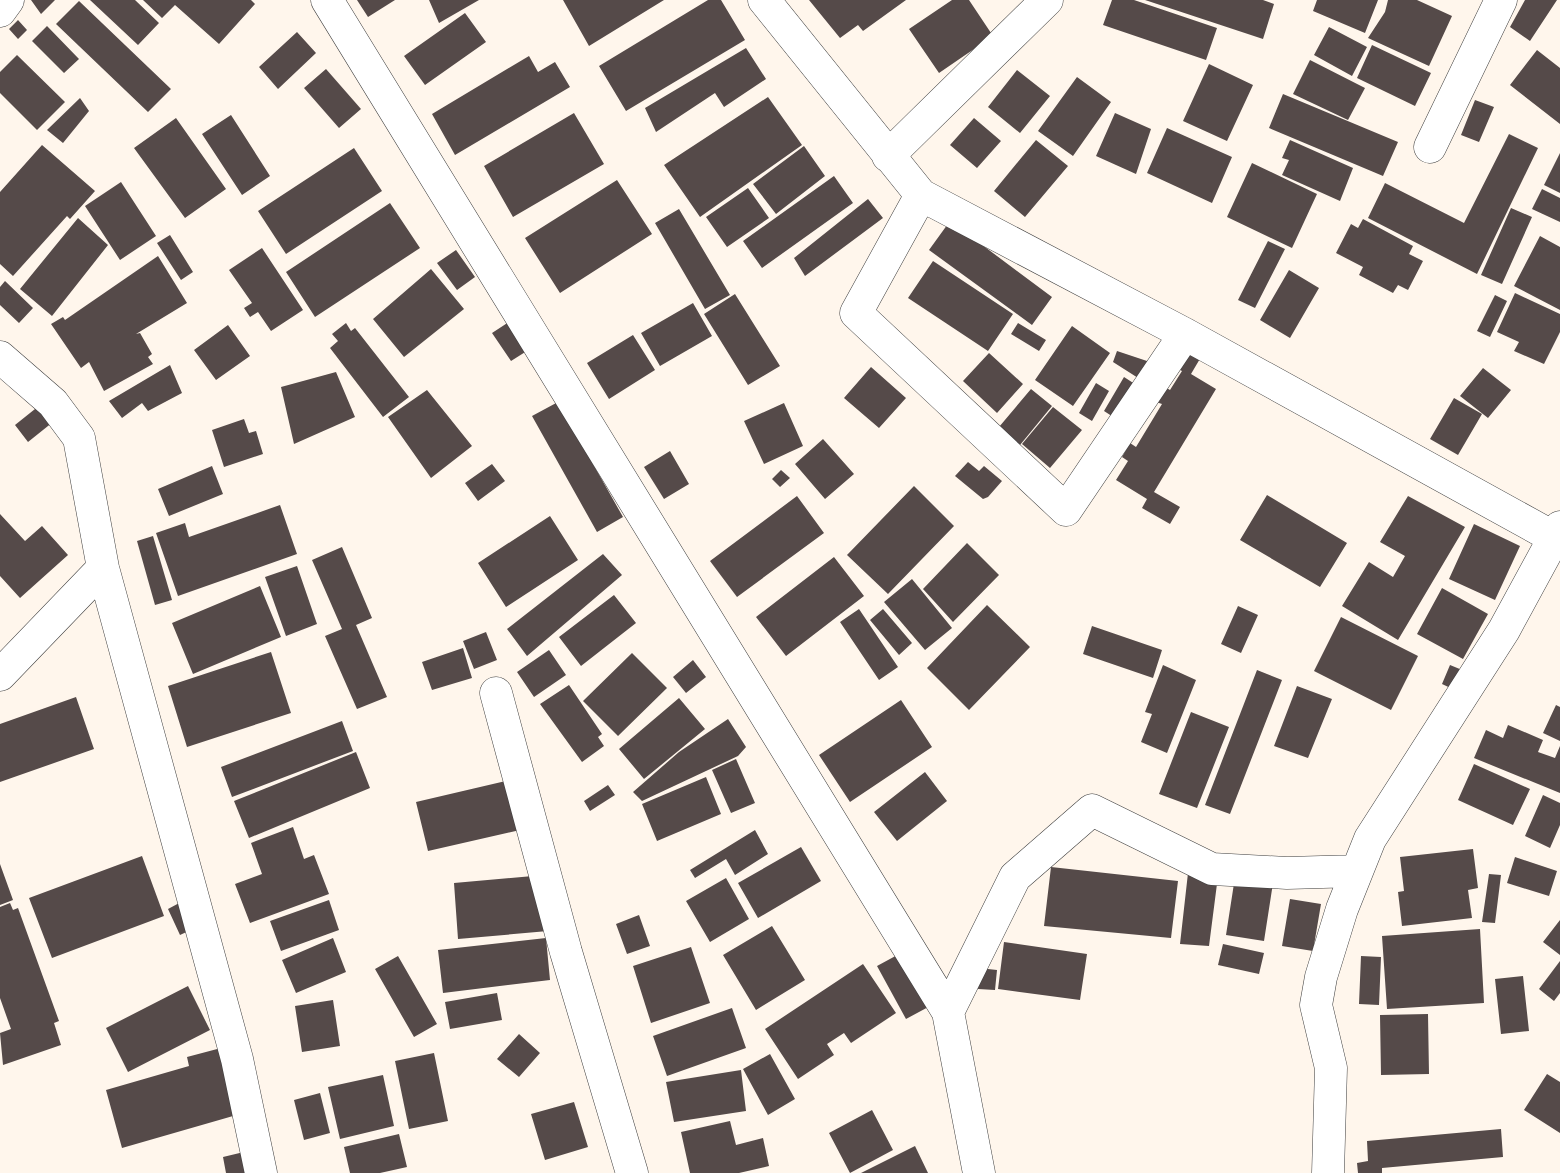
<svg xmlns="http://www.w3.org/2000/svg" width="1560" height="1173" viewBox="0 0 1560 1173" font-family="'Zilla Slab',serif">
	<rect width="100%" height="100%" fill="#fff6ec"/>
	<!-- building -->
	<path fill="#554a49" d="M31,0h24l-14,14z
		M90,0h45l24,23 -21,22z
		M143,0h108l4,4 -36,40 -44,-39 -13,13z
		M357,0h38l-27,17z
		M429,0h50l-40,23z
		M563,0h101l-75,46z
		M708,0h13l24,40 -119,71 -27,-45z
		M809,0h97l-43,31 -5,-6 -18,13z
		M952,0h17l24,36 -54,37 -30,-44z
		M1112,0h22l83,28 -11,32 -103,-35z
		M1145,0h118l11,4 -11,35z
		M1317,0h61l-13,33 -52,-22z
		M1388,0h29l35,16 -23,50 -61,-28 17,-26z
		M1525,0h32l-27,41 -20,-14z
		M79,1l92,88 -23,23 -92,-88z
		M465,13l21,29 -61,43 -21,-29z
		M18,20l9,10 -9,9 -9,-10z
		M47,26l32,33 -15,14 -32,-32z
		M1329,27l38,20 -15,29 -38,-21z
		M297,32l19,21 -38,36 -19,-22z
		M1372,45l59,28 -16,33 -58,-28z
		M746,48l20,31 -42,28 -9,-14 -59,39 -11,-24z
		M1537,50l23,18v56l-50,-39z
		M17,55l48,47 -28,28 -37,-37v-21z
		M529,56l9,16 17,-10 15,25 -115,68 -23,-41z
		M1310,60l55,28 -17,32 -55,-26z
		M1209,64l44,21 -26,56 -44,-20z
		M326,69l35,40 -22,19 -35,-40z
		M1017,70l33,26 -30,37 -32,-26z
		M1077,77l34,25 -38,54 -35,-25z
		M1283,94l115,48 -15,34 -114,-48z
		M768,97l34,48 -102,72 -36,-52z
		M80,98l9,13 -26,32 -16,-13z
		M1475,100l19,7 -15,35 -18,-7z
		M574,113l30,51 -91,53 -29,-51z
		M1115,113l36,16 -15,45 -40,-18z
		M231,115l39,61 -28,19 -40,-61z
		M176,118l50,71 -41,29 -51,-70z
		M974,118l27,23 -24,27 -27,-23z
		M1167,128l65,29 -20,46 -65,-30z
		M1509,134l29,14 -61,126 -109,-56 17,-35 79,40z
		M1036,140l32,26 -43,51 -31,-26z
		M1290,140l63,28 -13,33 -58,-26 7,-15 -7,-2z
		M42,145l53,46 -25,28 -3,-3 -54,60 -13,-12v-72z
		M804,146l21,30 -49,38 -23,-30z
		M354,148l28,43 -96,63 -28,-43z
		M1560,153v40l-16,-8z
		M1252,163l65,31 -25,54 -65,-31z
		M834,176l19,27 -91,65 -19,-27z
		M617,180l35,54 -92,59 -35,-55z
		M121,182l35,54 -36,24 -35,-54z
		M748,188l21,30 -42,29 -21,-30z
		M1542,189l18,9v24l-28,-13z
		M868,199l15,19 -78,58 -11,-18z
		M390,203l30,45 -105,69 -29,-45z
		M1511,208l21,9 -30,67 -21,-9z
		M679,209l51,86 -25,14 -50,-86z
		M78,218l30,27 -56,71 -32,-27z
		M1363,219l50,27 -4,8 14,7 -15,29 -10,-5 -5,8 -34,-18 4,-8 -27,-14 15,-29 7,4z
		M950,221l102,76 -20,28 -103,-75z
		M170,235l23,37 -12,8 -24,-37z
		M1540,236l20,11v63l-46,-24z
		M1268,241l17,8 -30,59 -17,-8z
		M262,248l41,62 -32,21 -13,-19 -8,5 -6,-9 8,-5 -23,-33z
		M456,250l19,27 -18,13 -20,-27z
		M158,256l29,47 -51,31 4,-1 12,21 -4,3 5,7 -49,27 -15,-29 -8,6 -30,-44 12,-7 2,3z
		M933,261l80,53 -25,37 -80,-53z
		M431,269l33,40 -60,48 -31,-38z
		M1289,270l30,18 -29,50 -30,-18z
		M5,281l28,27 -14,15 -19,-18v-18z
		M1515,293l45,21v18l-16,32 -30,-13 5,-9 -22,-10z
		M735,294l45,72 -32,19 -44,-71z
		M1495,295l12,6 -17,36 -13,-6z
		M693,303l19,33 -52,30 -19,-33z
		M512,320l18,29 -19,12 -19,-28z
		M346,323l5,8 4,-3 54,69 -26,20 -53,-69 8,-7 -6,-7z
		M1018,323l28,17 -7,11 -28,-17z
		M228,325l22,31 -34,24 -22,-30z
		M1072,326l38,27 -37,53 -38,-26z
		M633,335l22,35 -46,29 -22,-36z
		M1184,347l17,10 -10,17 25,15 -62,103 26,15 -10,17 -28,-16 5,-9 -31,-19 12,-19 -6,-4 8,-14 6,4 26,-43 -6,-2 9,-15 5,3 12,-19 -9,-5z
		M1117,351l39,13 -10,19 -33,-21z
		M989,353l34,31 -26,29 -34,-32z
		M170,365l12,28 -34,18 -6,-8 -20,15 -13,-17z
		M871,367l35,31 -27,30 -35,-30z
		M1483,368l28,22 -23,28 -28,-22z
		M336,372l19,45 -61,27 -13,-57z
		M1124,377l17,11 -20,34 -17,-11z
		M1096,383l13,8 -17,30 -13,-8z
		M1031,389l21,17 -32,39 -21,-18z
		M427,390l45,56 -41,32 -43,-61z
		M1454,398l28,16 -24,41 -28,-16z
		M558,402l65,115 -26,15 -65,-116z
		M784,403l19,43 -39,18 -20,-43z
		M40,405l13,17 -25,20 -13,-17z
		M1053,407l29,23 -32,38 -28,-24z
		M244,419l5,14 7,-2 7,23 -39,13 -12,-37z
		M823,439l31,35 -29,25 -30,-35z
		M670,451l19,33 -25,15 -20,-32z
		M968,462l11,9 5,-5 18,15 -14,16 -5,2 -28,-23z
		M492,464l13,17 -27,20 -13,-18z
		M212,466l11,28 -54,22 -11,-27z
		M781,470l9,8 -10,9 -8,-8z
		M914,486l40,40 -66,68 -41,-39z
		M1267,495l80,48 -27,44 -80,-47z
		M797,496l27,37 -87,64 -27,-36z
		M1408,496l57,31 -67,113 -56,-34 27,-44 24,15 12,-21 -25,-14z
		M280,505l17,49 -119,42 -22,-63 29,-10 4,14z
		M0,514l25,27 17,-15 26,29 -48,43 -20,-22z
		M550,516l28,44 -72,47 -28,-44z
		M1474,524l46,22 -25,54 -46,-21z
		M153,536l19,64 -17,5 -18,-64z
		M967,543l32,32 -46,47 -30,-33z
		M342,547l30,71 -16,7 31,72 -30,12 -32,-73 17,-7 -30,-69z
		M603,554l19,21 -95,81 -20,-27z
		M834,557l30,39 -78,60 -30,-39z
		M297,566l20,58 -31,12 -21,-59z
		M912,579l40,49 -27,22 -41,-48z
		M260,586l21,51 -88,37 -21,-51z
		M1442,588l46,26 -25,45 -46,-25z
		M614,595l22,28 -55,43 -22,-29z
		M987,605l43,42 -61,63 -42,-42z
		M1238,606l20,9 -17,38 -20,-9z
		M859,609l39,58 -19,13 -39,-58z
		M883,609l29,34 -13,12 -29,-35z
		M1341,617l77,39 -27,54 -77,-39z
		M1092,626l70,24 -9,28 -70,-24z
		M486,632l11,28 -23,9 -11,-28z
		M463,648l9,30 -40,12 -10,-28z
		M549,650l17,25 -32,22 -17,-25z
		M271,652l20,61 -104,34 -19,-61z
		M632,653l35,35 -49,48 -35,-35z
		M693,660l13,17 -20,16 -13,-16z
		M1163,665l33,15 -29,73 -26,-11 11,-28 -7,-2z
		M1450,665l17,7 -8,20 -17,-8z
		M1257,670l25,10 -52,134 -25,-9z
		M569,685l33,49 -4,3 6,9 -22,16 -42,-58z
		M1297,686l35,13 -24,59 -34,-12z
		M76,697l18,52 -94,33v-58z
		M679,698l26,31 -61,50 -25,-30z
		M901,700l31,47 -82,55 -31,-47z
		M1556,705l4,2v34l-17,-8z
		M1191,712l38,15 -32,81 -38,-14z
		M728,719l18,28 -8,9 -96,45 -9,-9 46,-40z
		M342,721l11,30 -121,46 -11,-30z
		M1508,725l35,15 -5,12 17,6 5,-12v47l-86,-35 12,-28 17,8z
		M356,752l14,36 -121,50 -15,-37z
		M736,759l19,44 -24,10 -19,-43z
		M1474,764l56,25 -17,36 -55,-25z
		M925,772l22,29 -50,40 -23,-29z
		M706,777l15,37 -64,27 -15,-37z
		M518,778l11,50 -101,23 -12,-49z
		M608,785l7,10 -25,16 -6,-10z
		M1543,795l17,8v22l-10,23 -25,-12z
		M293,827l11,32 10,-4 15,39 -79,29 -15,-39 27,-10 -11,-31z
		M755,830l13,24 -33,21 -9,-16 -31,19 -5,-8z
		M801,847l20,34 -63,37 -20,-35z
		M1473,849l5,39 -10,2 4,28 -70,8 -4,-34 6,-1 -4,-34z
		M142,856l22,60 -112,42 -23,-60z
		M1515,857l42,14 -8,25 -42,-13z
		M0,864l13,36 -13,5z
		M1051,867l127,14 -7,57 -127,-12z
		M1188,873l30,3 -9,70 -29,-2z
		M1489,874l12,1 -6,48 -13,-1z
		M544,875l4,56 -90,8 -4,-56z
		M1235,877l38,6 -9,58 -38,-6z
		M726,878l23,41 -39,23 -24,-41z
		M1290,899l31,5 -8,47 -31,-5z
		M329,900l10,30 -58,21 -11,-30z
		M183,901l12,27 -15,7 -12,-26z
		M10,903l3,7 5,-2 41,113 -5,2 7,22 -58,20 -3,-32 11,-4 -11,-31v-91z
		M639,915l11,31 -23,8 -11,-30z
		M1560,920v35l-17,-13z
		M772,926l33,54 -49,30 -33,-55z
		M1480,929l4,74 -97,6 -5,-73z
		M333,938l13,34 -50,21 -14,-33z
		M546,938l4,42 -107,13 -5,-43z
		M1004,942l83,12 -7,46 -82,-11z
		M1223,944l41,9 -5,21 -41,-9z
		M691,947l19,56 -59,20 -18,-57z
		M901,953l31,52 -26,14 -29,-53z
		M398,956l39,68 -23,13 -39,-68z
		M1361,956l20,1 -2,48 -20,-1z
		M1560,961v32l-6,8 -15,-12z
		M863,964l33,49 -45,30 -7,-10 -17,11 7,11 -36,24 -33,-50z
		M979,968l18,2 -2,20 -17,-1z
		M1523,976l6,55 -28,3 -6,-55z
		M188,986l22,44 -82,42 -22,-44z
		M497,993l5,27 -52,9 -5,-27z
		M333,1000l7,46 -38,6 -7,-46z
		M732,1008l14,40 -79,28 -14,-40z
		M1428,1014l1,60 -48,1 -1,-60z
		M519,1034l21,19 -21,24 -22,-18z
		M221,1048l19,66 -118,34 -16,-58 83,-24 -2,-9z
		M434,1053l14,68 -39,8 -14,-68z
		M770,1054l25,45 -27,16 -25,-46z
		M741,1070l5,41 -72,11 -8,-40z
		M1547,1074l13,8v51l-36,-23z
		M383,1075l11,51 -54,13 -12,-52z
		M320,1093l10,40 -26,7 -10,-40z
		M574,1102l14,45 -43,13 -14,-46z
		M872,1110l21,40 -43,23 -21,-40z
		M730,1121l6,24 27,-7 6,28 -30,7h-49l-9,-41z
		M1501,1129l2,28 -121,11v5h-24l-1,-10 11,-2 -1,-20z
		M399,1134l8,33 -27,6h-30l-6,-26z
		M915,1146l13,27h-67z
		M248,1151l6,22h-28l-3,-16z"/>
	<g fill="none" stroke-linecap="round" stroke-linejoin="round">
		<!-- minor casing -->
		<g stroke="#3f3f3f" stroke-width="33">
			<path id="minor" d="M327,0l621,1012 31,161
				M764,0l157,195 264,139 370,204
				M0,11l8,-11
				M1430,147l71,-147
				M888,156l159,-156
				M921,195l-65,118 210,197 119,-176
				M0,357l53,46 26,35 24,130 134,491 24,114
				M0,675l103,-107
				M496,693l70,259 66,221
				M948,1012l67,-135 77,-67 120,59 75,4 70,-2
				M1328,1173l3,-105 -15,-63 5,-28 21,-68 28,-70 134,-209 56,-103"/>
		</g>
		<!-- minor -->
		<use href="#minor" stroke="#fff" stroke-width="32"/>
	</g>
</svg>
